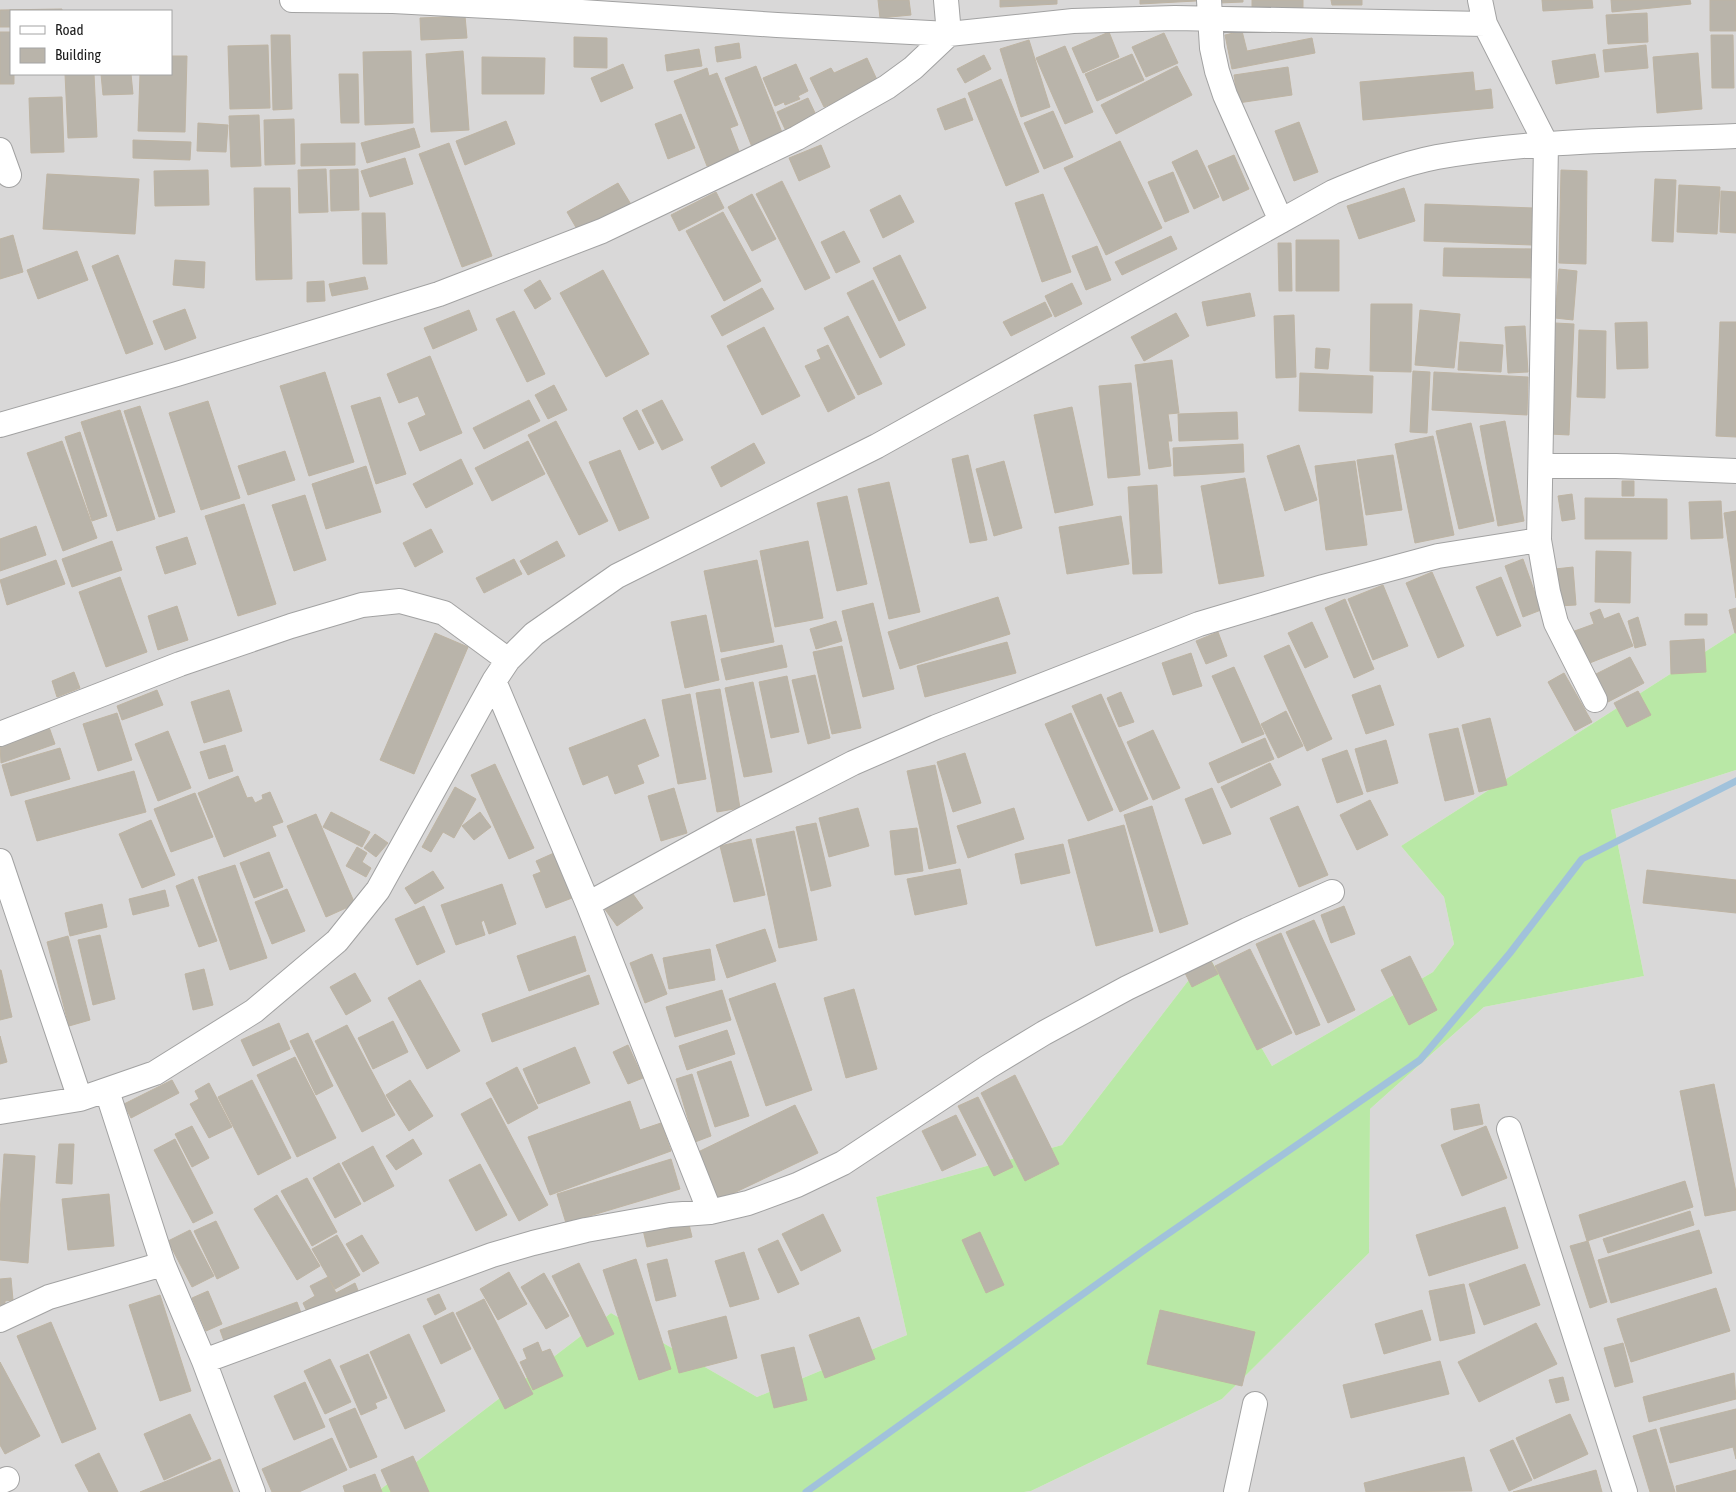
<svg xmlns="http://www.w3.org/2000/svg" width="1736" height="1492" viewBox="0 0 1736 1492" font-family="'Asap Condensed',sans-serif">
	<rect width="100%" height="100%" fill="#edebe1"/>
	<!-- residential -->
	<path fill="#d9d8d8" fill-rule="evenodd" d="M0,0h1736v632l-335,214 43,51 10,47 -21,28 -161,94 -64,-111 -146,190 -186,52 31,138 -150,62 -146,-84 -234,179h-377zM11,11h160v63h-160z
		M1736,770v722h-712l7,-1 191,-92 147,-146 1,-144 114,-102 160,-31 -33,-166z"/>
	<!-- grass -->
	<path fill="#b9e8a6" d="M1736,632v138l-125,40 33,166 -160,31 -114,102 -1,144 -147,146 -191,92 -7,1h-647l234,-179 146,84 150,-62 -31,-138 186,-52 146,-190 64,111 161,-94 21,-28 -10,-47 -43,-51z"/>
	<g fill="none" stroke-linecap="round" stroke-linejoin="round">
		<!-- stream -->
		<path stroke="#a1c2db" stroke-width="7" d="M806,1492l340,-243 274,-189 90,-107 72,-94 154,-78"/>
	</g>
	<!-- building -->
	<path fill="#b9b4aa" stroke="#beb4a3" d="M878,0h31l2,15 -31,3z
		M1000,0h57v4l-57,3z
		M1140,0h56v1l-56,3z
		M1219,0h24v2l-24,1z
		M1252,0h51v11l-51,2z
		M1331,0h31v5h-30z
		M1542,0h50l1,8 -50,3z
		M1611,0h79l1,4 -79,8z
		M1710,0h26v31h-26z
		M62,9v2h-51v16h-11v-17z
		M1647,13l1,29 -40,2 -2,-29z
		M465,16l2,22 -46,2 -1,-22z
		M1242,31l5,20 65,-13 3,15 -83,16 -7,-34z
		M0,32h11v42h3v10h-14z
		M1109,32l10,25 -36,16 -11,-25z
		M1164,33l14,30 -32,14 -14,-30z
		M271,35h19l2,74 -19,1z
		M1711,35h22l1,53h-22z
		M574,37l33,1v30l-33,-1z
		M1029,40l21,67 -29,10 -21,-68z
		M739,43l2,15 -24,4 -2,-15z
		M268,45l2,63 -40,1 -2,-63z
		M1646,45l2,23 -43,4 -2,-22z
		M1065,46l28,66 -28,12 -29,-66z
		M699,49l3,17 -35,5 -2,-16z
		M411,51l2,72 -48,2 -2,-73z
		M463,51l6,79 -38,2 -5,-78z
		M1698,53l4,56 -45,4 -4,-56z
		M1132,54l12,26 -47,21 -12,-27z
		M1595,54l4,23 -43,7 -4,-23z
		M984,55l7,14 -26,14 -8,-14z
		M171,56h16l-2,76 -47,-1 2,-57h31z
		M482,57l63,1 -1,36h-62z
		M867,58l11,24 -54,25 -14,-29 21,-10 3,5z
		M623,64l10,24 -32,14 -10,-24z
		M796,64l12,27 -10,5 2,3 -15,6 -1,-3 -9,4 -12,-28z
		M756,66l27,69 -31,12 -27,-69z
		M1177,66l15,29 -76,39 -15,-29z
		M1288,67l4,28 -54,8 -4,-28z
		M707,68l2,8 8,-3 21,52 -8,3 10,26 -33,12 -33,-85z
		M1473,72l2,19 16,-2 2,19 -130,12 -3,-38z
		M65,74h29l3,63 -29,1z
		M101,74h30l2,20 -30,1z
		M339,74h19l1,49h-18z
		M1001,79l38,93 -33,14 -38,-93z
		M62,97l2,55 -33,1 -2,-55z
		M808,98l8,17 -31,14 -8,-17z
		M965,98l8,22 -28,10 -8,-21z
		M1053,111l20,46 -29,12 -20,-46z
		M681,114l14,34 -27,11 -13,-35z
		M259,115l2,51 -30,1 -2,-51z
		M294,119l1,45 -30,1 -1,-45z
		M506,121l9,23 -50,21 -9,-24z
		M1299,122l19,50 -24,9 -19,-50z
		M198,123l30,2 -2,27 -29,-1z
		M414,128l6,19 -53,16 -6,-20z
		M133,140l58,2 -1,18 -57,-2z
		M1120,141l42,87 -56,27 -42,-87z
		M355,143v22l-54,1v-22z
		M449,143l43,113 -30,11 -43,-113z
		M821,145l9,22 -31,14 -10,-23z
		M1197,150l22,47 -25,12 -22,-47z
		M1234,155l15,34 -26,12 -15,-35z
		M405,158l8,26 -43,13 -9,-26z
		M326,169l2,43 -29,1 -1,-43z
		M358,169l1,41 -28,1 -1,-41z
		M208,170l1,35 -54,1 -1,-35z
		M1561,170l26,1 -1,93 -27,-1z
		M1173,172l16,40 -24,10 -17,-40z
		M47,174l92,5 -4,55 -92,-5z
		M1655,179l21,1 -3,62 -21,-1z
		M782,181l48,97 -25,12 -49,-96z
		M618,183l14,23 -51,30 -14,-24z
		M1679,185l41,2 -3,47 -40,-2z
		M254,188h36l2,91 -36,1z
		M1404,188l11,33 -56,18 -12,-33z
		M1721,191l15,1v41l-16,-1z
		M716,192l8,16 -45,23 -8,-16z
		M752,194l24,45 -24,12 -24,-44z
		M1043,194l28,78 -29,10 -27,-79z
		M900,195l14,27 -31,16 -13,-28z
		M1425,204l109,4 -2,37 -108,-4z
		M723,212l38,69 -37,20 -38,-70z
		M362,213h23l2,51h-24z
		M844,231l16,31 -24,11 -15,-31z
		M13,235l10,37 -23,7v-40z
		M1171,236l6,13 -55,26 -7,-13z
		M1296,240h43v51h-43z
		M1278,243h13l1,48h-13z
		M1097,246l14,34 -25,10 -14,-34z
		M1444,248l92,1v29l-93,-2z
		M77,251l11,29 -50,19 -11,-29z
		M118,255l35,89 -27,10 -34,-88z
		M900,255l26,53 -27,13 -26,-53z
		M175,260l30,2 -1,26 -31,-3z
		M1559,269l18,2 -4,49 -18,-2z
		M603,270l46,84 -43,23 -46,-84z
		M365,277l3,12 -36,7 -3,-12z
		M540,280l11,19 -16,10 -11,-19z
		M873,280l32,65 -25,13 -33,-65z
		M324,281l1,20 -18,1v-20z
		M1072,283l10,21 -27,13 -10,-21z
		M762,288l12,21 -52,27 -11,-20z
		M1250,293l5,23 -48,10 -5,-24z
		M1045,302l7,14 -41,20 -8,-14z
		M1371,304h41l-1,68 -41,-1z
		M185,309l11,29 -31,12 -12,-29z
		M469,310l8,20 -44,19 -9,-21z
		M1420,310l40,4 -6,54 -39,-3z
		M514,311l31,63 -18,8 -31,-63z
		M1176,313l13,23 -45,25 -13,-24z
		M1294,315l2,62 -20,1 -2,-62z
		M848,316l34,68 -24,11 -34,-67z
		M1647,322l1,46 -31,1 -2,-46z
		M1720,322h16v115l-20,-1z
		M1555,323l19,1 -5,111 -19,-1z
		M1525,326l3,46 -20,1 -3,-46z
		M764,327l36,69 -38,19 -35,-69z
		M1579,330l27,1 -1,67 -28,-1z
		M1460,342l43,3 -2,27 -43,-2z
		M828,345l27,53 -27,14 -23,-46 16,-7 -4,-9z
		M1316,348l14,1 -2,20 -13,-1z
		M430,356l32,77 -42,18 -12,-28 18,-8 -8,-19 -19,7 -12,-29z
		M1172,360l7,53 -11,1 4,27h-4l3,25 -22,3 -14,-104z
		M1413,371l17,1 -3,61 -17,-1z
		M325,372l29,90 -45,14 -29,-90z
		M1434,372l94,5 -1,38 -95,-5z
		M1300,373l73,3 -1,37 -73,-2z
		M1131,383l9,92 -32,3 -9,-92z
		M554,385l13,25 -19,9 -13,-24z
		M380,397l26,77 -30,10 -25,-78z
		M529,400l11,21 -56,28 -11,-21z
		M662,400l21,40 -21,10 -20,-40z
		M208,401l32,97 -39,12 -32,-97z
		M140,406l35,106 -16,5 -35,-106z
		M1072,407l21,98 -38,8 -21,-98z
		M120,410l35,109 -38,12 -36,-109z
		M637,410l17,33 -15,7 -16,-32z
		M1237,412l1,27 -59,2 -1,-27z
		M556,421l52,100 -29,14 -51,-100z
		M1505,421l19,100 -26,5 -18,-100z
		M1471,423l23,98 -35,8 -23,-98z
		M80,432l27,84 -15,5 -27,-84z
		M1433,436l21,99 -39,8 -20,-99z
		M62,441l35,97 -34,13 -36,-98z
		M528,441l17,33 -53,27 -17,-33z
		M754,443l11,20 -44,24 -10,-20z
		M1243,444l1,28 -70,4 -1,-28z
		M1299,445l18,55 -32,11 -18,-55z
		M620,450l29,68 -30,13 -30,-69z
		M285,451l10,29 -47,15 -10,-29z
		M968,455l19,85 -17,3 -18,-84z
		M1393,455l9,55 -36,5 -9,-55z
		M461,459l12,25 -47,24 -13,-24z
		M1004,461l18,67 -28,8 -18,-67z
		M1355,461l12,84 -41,5 -11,-84z
		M366,466l15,46 -55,17 -14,-45z
		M1245,478l19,98 -45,8 -18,-98z
		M1622,481h12v15h-12z
		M889,482l31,130 -31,7 -31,-130z
		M1157,485l5,88 -29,1 -5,-87z
		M1572,494l3,25 -13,2 -4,-25z
		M305,495l21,65 -32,11 -22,-66z
		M847,496l20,88 -30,7 -20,-88z
		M1585,498l82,1v40h-82z
		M1721,501l2,37 -32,1 -2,-37z
		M244,504l32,100 -38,12 -33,-100z
		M1736,511v87l-12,-85z
		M1121,516l8,48 -62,10 -8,-47z
		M36,526l10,29 -46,16v-32z
		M431,529l12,23 -28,15 -12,-24z
		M187,537l9,27 -31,10 -9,-27z
		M112,541l10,29 -50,17 -10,-28z
		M557,541l8,15 -37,19 -8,-14z
		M808,541l15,77 -48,9 -15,-76z
		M1596,551l35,1 -1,51 -35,-1z
		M514,559l8,15 -38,19 -8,-15z
		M1523,559l18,51 -18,7 -18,-51z
		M56,560l9,24 -58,21 -7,-25z
		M757,560l17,82 -53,10 -17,-81z
		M1573,567l3,38 -18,1 -3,-37z
		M1432,572l32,74 -26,12 -32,-75z
		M120,577l27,75 -41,15 -27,-75z
		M1501,577l20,49 -24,10 -21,-49z
		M1383,585l25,61 -35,14 -25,-61z
		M998,597l12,37 -110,35 -12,-37z
		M1345,599l29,70 -20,9 -29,-70z
		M873,603l21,86 -31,8 -21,-86z
		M177,606l11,34 -30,10 -10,-34z
		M1736,608v25h-1l-6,-23z
		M1600,609l4,10 15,-6 14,33 -51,20 -13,-33 25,-9 -4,-11z
		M1685,614h22v11h-22z
		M706,615l13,65 -34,8 -14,-66z
		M1638,617l8,28 -11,3 -7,-27z
		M836,621l6,20 -26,8 -6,-20z
		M1312,622l16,35 -23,11 -17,-35z
		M1218,632l9,24 -21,8 -10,-23z
		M435,633l33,14 -54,127 -34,-14z
		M1704,639l2,33 -35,2 -1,-33z
		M1007,642l9,31 -91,24 -8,-31z
		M782,645l5,22 -61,13 -5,-21z
		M1289,645l43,94 -25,12 -43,-95z
		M842,646l19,82 -29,6 -19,-82z
		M1191,653l11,33 -29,9 -11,-32z
		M1630,657l14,26 -36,19 -14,-27z
		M1234,667l30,67 -22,9 -30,-67z
		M74,672l6,16 -23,9 -5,-16z
		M1564,673l28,49 -17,9 -27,-49z
		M815,675l15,63 -22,6 -16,-64z
		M787,676l12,56 -28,6 -12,-56z
		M753,682l19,90 -28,5 -19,-89z
		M1380,685l14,40 -28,9 -14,-39z
		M720,689l20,119 -23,4 -21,-119z
		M157,690l6,15 -41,15 -5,-14z
		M229,690l13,41 -38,12 -13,-41z
		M1638,691l13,24 -24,12 -13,-24z
		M1121,692l13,30 -15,5 -12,-29z
		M690,694l16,85 -28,5 -16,-84z
		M1101,694l47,105 -28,13 -48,-106z
		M1286,711l17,35 -25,12 -17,-34z
		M117,713l15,47 -34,11 -15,-47z
		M1071,713l42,97 -25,11 -43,-97z
		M1490,718l17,67 -28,7 -17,-67z
		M645,719l14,37 -22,9 7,18 -29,11 -7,-19 -25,10 -14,-37z
		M49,727l6,17 -54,19 -1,-18z
		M1458,728l16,66 -29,7 -16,-67z
		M1153,730l27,58 -27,12 -26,-58z
		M168,731l23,57 -33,13 -23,-57z
		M1265,738l9,21 -56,24 -9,-20z
		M1386,740l12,43 -31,9 -12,-43z
		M225,745l8,26 -24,8 -9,-27z
		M60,748l10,31 -59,17 -9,-31z
		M1347,750l16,44 -26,9 -15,-44z
		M965,753l16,50 -28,9 -16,-50z
		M1270,763l11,22 -50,23 -10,-21z
		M495,764l39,84 -25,11 -38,-84z
		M935,765l21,98 -27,6 -22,-98z
		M134,771l12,41 -109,29 -12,-40z
		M238,776l9,22 5,-1 3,6 8,-4 -1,-4 8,-3 13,30 -11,4 4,10 -52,21 -26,-64z
		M455,787l21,12 -22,39 -11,-6 -12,20 -9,-5z
		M674,788l13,45 -26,8 -13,-45z
		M1212,788l19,46 -28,10 -18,-45z
		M195,793l18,44 -42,15 -17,-43z
		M1370,800l18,35 -31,15 -17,-35z
		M1152,806l36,118 -28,9 -36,-118z
		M1298,806l30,69 -29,12 -29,-69z
		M858,808l11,38 -40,11 -10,-39z
		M1014,808l10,31 -56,19 -11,-32z
		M331,812l39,20 -8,15 -39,-20z
		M480,812l11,15 -17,13 -12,-14z
		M316,814l39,90 -29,13 -39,-91z
		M151,820l24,55 -33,13 -23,-54z
		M816,823l15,63 -20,5 -15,-64z
		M1124,825l29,106 -57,15 -28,-106z
		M917,828l6,43 -28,4 -5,-44z
		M794,831l23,109 -38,8 -23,-109z
		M375,834l13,9 -12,14 -12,-9z
		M751,839l14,56 -31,7 -14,-56z
		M1063,844l7,29 -49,11 -6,-30z
		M357,847l10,6 -5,9 9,6 -5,9 -20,-11z
		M269,852l14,35 -29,11 -14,-35z
		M554,853l18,45 -26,10 -13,-33 8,-3 -5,-11z
		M235,865l32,93 -37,12 -32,-93z
		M960,869l7,35 -52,11 -8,-36z
		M1647,870l89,10v33l-93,-10z
		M433,871l11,17 -29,16 -10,-16z
		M193,879l24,62 -18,6 -23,-61z
		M502,884l14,40 -27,10 -5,-14 -3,2 4,13 -29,10 -15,-40z
		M287,889l18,42 -33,13 -17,-42z
		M165,890l4,16 -36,9 -4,-16z
		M630,890l13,18 -26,18 -13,-18z
		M102,904l5,23 -37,9 -5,-23z
		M424,906l21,46 -28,13 -22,-46z
		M1344,906l11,28 -24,9 -10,-28z
		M1314,920l41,90 -27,13 -42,-91z
		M765,929l11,32 -49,17 -11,-33z
		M1281,933l39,92 -24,10 -40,-91z
		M100,935l15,64 -22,6 -15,-65z
		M68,936l22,84 -21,6 -22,-84z
		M575,936l11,35 -57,20 -12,-35z
		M710,949l5,31 -46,9 -6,-31z
		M1250,949l42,84 -35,17 -42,-84z
		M652,954l15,40 -22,9 -15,-40z
		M1410,956l27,54 -28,15 -28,-55z
		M1211,961l7,13 -26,13 -7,-14z
		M204,969l9,36 -20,5 -8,-36z
		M0,970h1l11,47 -12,3z
		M355,973l16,28 -25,14 -16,-28z
		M589,975l10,29 -107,38 -10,-28z
		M420,980l40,71 -33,18 -39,-71z
		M775,983l37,107 -46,16 -37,-107z
		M854,989l23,80 -31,9 -22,-80z
		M722,990l9,30 -56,17 -9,-30z
		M393,1021l15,31 -35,17 -15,-31z
		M279,1023l11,26 -37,17 -12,-26z
		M347,1025l48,90 -33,17 -47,-91z
		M727,1030l8,24 -48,16 -8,-24z
		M308,1033l25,53 -17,9 -26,-54z
		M0,1036l7,26 -7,2z
		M628,1045l15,33 -15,6 -15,-32z
		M575,1047l15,36 -52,21 -15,-35z
		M295,1057l41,81 -39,19 -40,-82z
		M731,1061l18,55 -34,11 -18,-55z
		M517,1067l21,41 -30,16 -22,-41z
		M692,1074l19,62 -16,6 -19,-63z
		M1015,1075l44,89 -34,17 -44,-88z
		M172,1080l7,13 -48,25 -7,-14z
		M252,1080l39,78 -33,17 -40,-78z
		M410,1080l23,36 -24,15 -23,-36z
		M209,1083l23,44 -23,11 -19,-34 9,-5 -4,-8z
		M1714,1084l22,108v18l-31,6 -25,-125z
		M978,1097l35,70 -19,9 -36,-70z
		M491,1098l57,107 -29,16 -58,-107z
		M630,1101l10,29 21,-7 10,28 -121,44 -22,-58z
		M1479,1104l4,20 -29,6 -3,-21z
		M795,1105l23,48 -99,47 -23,-47z
		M956,1115l20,40 -34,16 -20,-40z
		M192,1126l17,32 -17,9 -17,-33z
		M1486,1126l21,52 -45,18 -21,-51z
		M175,1139l38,74 -20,10 -39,-73z
		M413,1139l9,15 -26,16 -10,-14z
		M59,1144h15l-2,40 -16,-1z
		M373,1146l21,40 -30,16 -22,-39z
		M4,1154l31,2 -7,107 -28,-3v-48z
		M671,1159l9,30 -114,34 -9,-29z
		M339,1163l22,41 -26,14 -22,-40z
		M480,1164l27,51 -31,16 -27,-51z
		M307,1178l30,54 -25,14 -31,-55z
		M1685,1181l8,26 -106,34 -8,-26z
		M109,1194l5,52 -46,4 -6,-51z
		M277,1195l43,71 -23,14 -43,-71z
		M1505,1207l13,41 -89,28 -13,-41z
		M1690,1211l4,14 -86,28 -5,-14z
		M823,1214l18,37 -40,20 -19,-37z
		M688,1220l4,17 -45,10 -4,-17z
		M216,1221l23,47 -22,11 -23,-48z
		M190,1230l24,46 -22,11 -24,-46z
		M1699,1230l13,43 -101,30 -13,-43z
		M980,1232l24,53 -18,8 -24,-53z
		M337,1235l23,40 -25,14 -23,-40z
		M362,1235l17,28 -16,9 -17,-28z
		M778,1240l21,44 -21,9 -20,-44z
		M1588,1241l19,61 -17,6 -20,-62z
		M744,1252l15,47 -29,8 -15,-46z
		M636,1259l35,110 -32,11 -36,-110z
		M667,1259l9,37 -20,5 -9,-37z
		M579,1263l35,71 -27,13 -35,-71z
		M1525,1264l15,41 -56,20 -15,-41z
		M509,1272l18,32 -29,16 -18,-31z
		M544,1273l25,43 -23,13 -25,-42z
		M328,1277l8,16 19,-10 4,10 -49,25 -7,-15 12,-7 -5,-10z
		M11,1278l2,22 -8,1v6h-5v-28z
		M1464,1284l11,49 -35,8 -11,-50z
		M1716,1288l14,43 -99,31 -14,-43z
		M208,1291l14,33 -16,7 -14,-33z
		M439,1294l7,15 -11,6 -8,-16z
		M160,1295l31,96 -31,10 -31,-96z
		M484,1299l49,95 -28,15 -49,-96z
		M297,1302l7,19 -77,28 -7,-19z
		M1160,1310l95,22 -13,54 -95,-22z
		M1422,1310l9,30 -47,14 -9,-30z
		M453,1312l18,37 -30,15 -18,-38z
		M726,1316l11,42 -58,15 -11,-42z
		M859,1317l16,42 -50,19 -16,-43z
		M51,1322l45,107 -34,14 -45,-107z
		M1536,1323l21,41 -78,38 -21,-40z
		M409,1334l36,77 -40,18 -35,-77z
		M538,1342l4,10 8,-3 13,27 -30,14 -13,-28 7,-3 -4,-10z
		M1623,1343l10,39 -18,5 -11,-39z
		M794,1347l13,53 -33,8 -13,-53z
		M368,1354l19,44 -12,5 2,5 -16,7 -21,-49z
		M330,1359l21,43 -26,12 -21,-43z
		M1440,1361l9,33 -98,24 -8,-33z
		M0,1362l40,74 -35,18 -5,-9z
		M1734,1373l2,26 -87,23 -6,-25z
		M1563,1377l6,23 -13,3 -7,-23z
		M305,1382l20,45 -31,13 -20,-44z
		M355,1408l22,49 -27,11 -21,-49z
		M1736,1409v50l-3,-12 -63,16 -10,-35z
		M190,1414l21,45 -47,21 -20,-46z
		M1570,1414l18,40 -54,25 -18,-41z
		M1656,1429l19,63h-25l-17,-56z
		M332,1438l15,32 -48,22h-27l-10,-23z
		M1513,1440l19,40 -23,11 -19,-41z
		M99,1453l19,39h-29l-14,-27z
		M413,1456l16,36h-38l-10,-22z
		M1464,1457l8,34 -106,1 -2,-9z
		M220,1459l13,33h-93z
		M1596,1470l6,22h-89z
		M1736,1470v22h-59l-1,-6z
		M375,1474l7,18h-37l-2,-6z"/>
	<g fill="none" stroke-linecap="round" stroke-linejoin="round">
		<!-- minor casing -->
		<g stroke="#a2a2a2" stroke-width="26">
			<path id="minor" d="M292,0l101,1 114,6 270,18 172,9 124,-13 102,-3 310,6
				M1209,0l3,48 5,23 8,24 56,126
				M1480,0l5,24 61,120 -7,396 9,52 8,31 39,77
				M0,150l9,25
				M0,425l177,-51 262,-80 163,-63 195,-93 90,-51 26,-19 36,-34 -3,-34
				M1542,466h74l120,5
				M494,681l94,223 122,308
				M0,734l180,-70 111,-38 71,-21 38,-4 44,12 64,47
				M0,861l80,238
				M588,904l148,-81 117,-60 83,-36 263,-103 124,-37 115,-31 101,-16
				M107,1091l56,173 41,97 49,131
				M0,1112l80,-13 75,-26 99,-62 83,-70 41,-51 116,-209 14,-21 26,-26 83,-58 260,-130 456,-254c34,-14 68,-28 104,-35 97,-17 200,-17 299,-21
				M1509,1129l116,363
				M0,1320l49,-23 114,-33
				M204,1361l288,-106 41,-12 53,-13 84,-15 40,-3 38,-9 49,-18 46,-22 145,-96 56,-34 83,-45 120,-58 85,-38
				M0,1482l7,-3
				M1236,1492l19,-88"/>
		</g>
		<!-- minor -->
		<use href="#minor" stroke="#fff" stroke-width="24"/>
	</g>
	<!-- legend -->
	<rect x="10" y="10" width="162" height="65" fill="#ffffff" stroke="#a4a4a4"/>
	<rect x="20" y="26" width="25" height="8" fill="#ffffff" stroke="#a4a4a4"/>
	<text x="55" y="35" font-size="15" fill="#1b1b1b">Road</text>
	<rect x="20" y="48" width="25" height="15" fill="#b9b4aa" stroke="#a4a4a4"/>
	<text x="55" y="60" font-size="15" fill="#1b1b1b">Building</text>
</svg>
